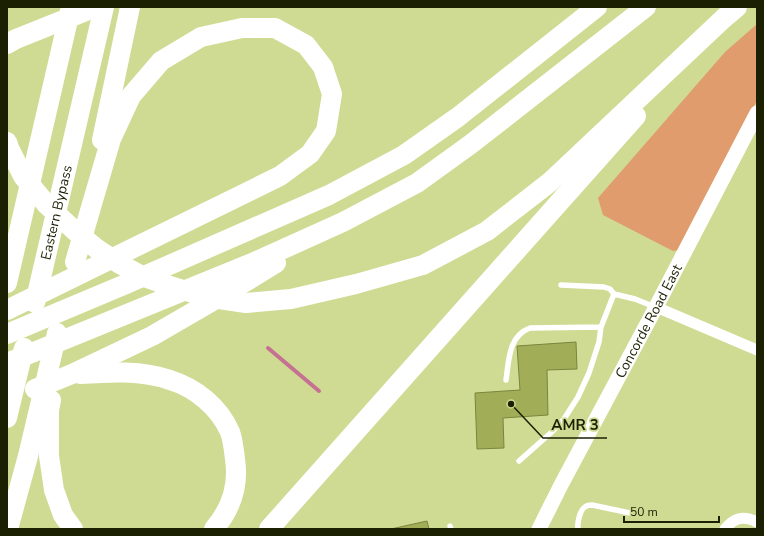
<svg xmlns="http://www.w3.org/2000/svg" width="764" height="536" viewBox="0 0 764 536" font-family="'Nunito Sans',sans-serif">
	<rect width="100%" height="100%" fill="#cfdb93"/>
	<!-- green -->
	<path fill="#e09c6c" d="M757,24v76l-18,37 -49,111 -17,3 -70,-36 -5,-17 127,-146z"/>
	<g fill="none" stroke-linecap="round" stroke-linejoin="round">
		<!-- stream -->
		<path stroke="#c67192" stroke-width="4" d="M268,348l51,43"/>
	</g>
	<!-- building -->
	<path fill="#a2ae57" stroke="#7a843d" d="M576,342l1,27 -30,1 1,45 -45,3 1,30 -27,1 -2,-56 45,-3 -3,-44z
		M427,521l2,8h-38z"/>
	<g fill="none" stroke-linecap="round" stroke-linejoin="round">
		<!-- service -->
		<path stroke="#fff" stroke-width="5.5" d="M561,285l43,2 6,2 4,5 21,5 20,8
			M506,380c3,-19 2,-44 24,-52l71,-1
			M519,461l35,-31 10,-11 14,-22 11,-24 10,-31 2,-15 13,-33
			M450,526l1,3
			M578,529c-1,-6 2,-19 7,-22 2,-2 4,-2 7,-2l38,8"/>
		<!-- minor -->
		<path stroke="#fff" stroke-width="11" d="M656,307l101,43
			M725,529c9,-11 18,-14 32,-7"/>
		<!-- secondary -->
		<path stroke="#fff" stroke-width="15" id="s1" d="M539,529l22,-44 95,-178 101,-194"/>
		<!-- motorway -->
		<g stroke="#fff" stroke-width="20">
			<path d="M7,44l9,-5 80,-32"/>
			<path d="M102,140l28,-133"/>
			<path d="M7,142l2,6 14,28 24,29 27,25 23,19 23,15 22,12 25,9 39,12 40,6 45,-4 65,-15 67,-19 64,-34 63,-49 174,-164 13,-11"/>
			<path d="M7,283l64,-276"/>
			<path id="s2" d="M35,303l69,-296"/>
			<path d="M7,310l273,-134 30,-22 16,-23 6,-37 -9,-27 -17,-22 -31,-17h-33l-41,9 -40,24 -30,35 -20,43 -36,123"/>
			<path d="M7,334l119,-50 203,-89 75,-40 54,-38 139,-110"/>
			<path d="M7,363l245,-100 91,-41 74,-39 54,-39 175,-137"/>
			<path d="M80,374c29,-2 62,-4 90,6 26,8 49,27 60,52 3,8 4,19 5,27 4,26 -4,50 -21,70"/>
			<path d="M35,389l37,-15 80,-38 88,-51 36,-22"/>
			<path d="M51,400l-2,10v46l5,34 9,25 10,14"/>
			<path d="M7,418l17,-70"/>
			<path d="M8,529l20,-73 29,-123"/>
			<path d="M269,529l367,-413"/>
		</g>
	</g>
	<g text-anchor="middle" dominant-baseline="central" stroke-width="3.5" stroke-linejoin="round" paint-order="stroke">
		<!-- street labels -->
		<g font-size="14" fill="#1c2003" stroke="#cfdb93">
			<text stroke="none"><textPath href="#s2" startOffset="93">Eastern Bypass</textPath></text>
			<text stroke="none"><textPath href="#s1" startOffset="235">Concorde Road East</textPath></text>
		</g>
	</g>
	<!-- callouts -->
	<path fill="none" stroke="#1c2003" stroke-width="1.5" d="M511 404L543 438H607"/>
	<circle fill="#1c2003" stroke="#cfdb93" stroke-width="1.5" cx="511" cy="404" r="4"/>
	<g font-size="15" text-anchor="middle" font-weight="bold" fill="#1c2003" stroke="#cfdb93" stroke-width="3.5" stroke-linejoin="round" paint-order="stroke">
		<text x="575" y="430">AMR 3</text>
	</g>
	<!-- border -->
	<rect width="764" height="536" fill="none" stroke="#1c2003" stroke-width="16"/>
	<!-- scale -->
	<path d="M624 516v6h95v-6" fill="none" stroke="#1c2003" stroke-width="2"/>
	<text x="630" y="516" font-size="12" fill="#1c2003" stroke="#cfdb93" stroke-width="3" paint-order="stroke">50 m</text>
</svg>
